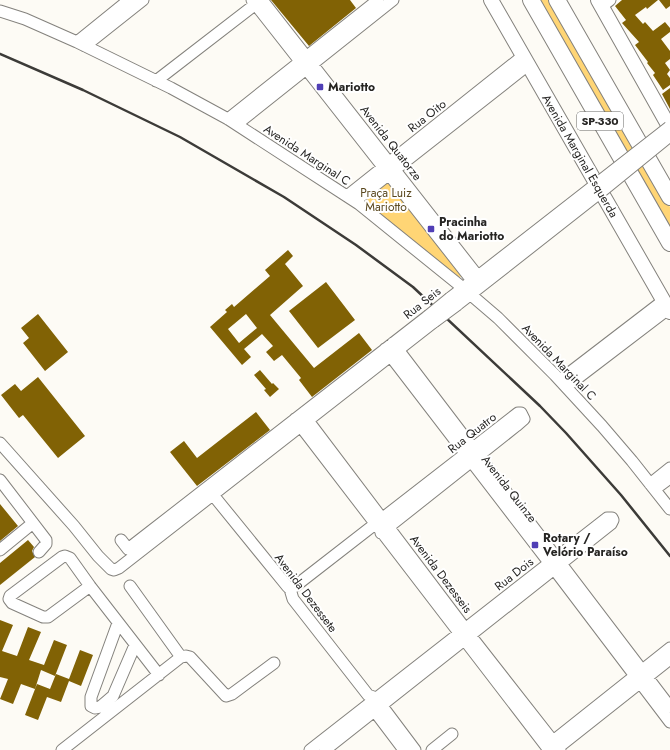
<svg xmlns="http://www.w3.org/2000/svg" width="670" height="750" viewBox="0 0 670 750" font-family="Jost,sans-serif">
	<rect width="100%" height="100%" fill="#fdfbf5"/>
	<!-- green -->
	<path fill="#ffd575" d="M536,0h15l119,207v27z
		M388,178l74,98 -2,1 -3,-1 -95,-76z"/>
	<!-- building -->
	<path fill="#816205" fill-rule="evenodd" d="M271,0h79l6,8 -47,38z
		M622,0h36l-11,9 -1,-2 -11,8 8,9 2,-2 8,9 12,-9 5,6v4l-9,7 9,12v8l-5,4 5,7 -3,4 3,4v7l-7,5 -10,-15 2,-2 -8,-10 1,-1 -13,-17 4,-3 -17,-19 4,-3 -11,-14z
		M659,0h11v6l-4,3z
		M670,88v21l-8,-15z
		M288,250l5,6 -8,8 18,22 -33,29 44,53 45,-35 13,17 -60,47 -13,-17 2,-2 -19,-23 -8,6 -8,-9 7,-6 -11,-12 -18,15 7,8 -9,8 -32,-38 17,-15 -2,-2 7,-6 2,3 36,-31 -5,-6zM246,314l11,14 -18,15 -11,-14z
		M326,282l29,38 -37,28 -29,-37z
		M38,314l30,38 -23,19 -22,-28 6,-5 -8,-10z
		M260,370l12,14 1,-1 6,6 -9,8 -6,-7 2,-1 -12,-14z
		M38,377l47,59 -27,22 -35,-43 -4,3 -18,-23 14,-11 6,7z
		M256,412l14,18 -73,56 -27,-34 14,-11 13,17z
		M0,504l18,22 -18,15z
		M28,540l6,7 -2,4 3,6 -35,28v-22z
		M0,620l13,5 -11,26 15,5 11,-29 13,5 -12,28 15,5 10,-25 13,5 -12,31 -14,-6 -6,19 -14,-5 -8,20 -13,-5 8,-20 -8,-2z
		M80,650l13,5 -12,31 -12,-5 -8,21 -14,-5 -9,23 -13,-5 12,-31 13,5 6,-15 13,5z"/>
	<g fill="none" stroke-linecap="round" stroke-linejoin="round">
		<!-- minor casing -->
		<g stroke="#84827d" stroke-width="13">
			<path id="minor" d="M252,0l226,288
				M262,0l222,284
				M601,7l9,-7
				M0,11l25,8 52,23 94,46 57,31 131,85 104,84 35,30 57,57 47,51 30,35 38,48
				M77,42l52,-42
				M85,46l58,-46
				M156,81l105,-81
				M228,119l150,-119
				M237,124l156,-124
				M347,196l176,-140
				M355,201l173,-136
				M450,298l146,-114
				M457,305l144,-113
				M393,343l277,364
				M385,349l169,220 116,153
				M560,380l103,-79
				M566,387l102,-78
				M303,414l167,221 90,115
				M295,419l254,331
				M0,443l74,83 24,30 13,13 3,1 5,-2 315,-246
				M0,480l46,60v4l-7,8
				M650,484l20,-16
				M655,489l15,-11
				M209,490l78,96 3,3 3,10 75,96 8,3 39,52
				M121,540l7,9 300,-233
				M0,550l33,-27
				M90,586l-42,31h-5l-31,-14 -3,-4 1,-3 52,-39 3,-1 5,2 20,28 69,89
				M130,586l51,71
				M290,589l4,-2 224,-174h3l3,6 -8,7 -135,107
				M118,623l-27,74v9l4,2 5,-1 6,-5 7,-6 22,-51
				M370,705l34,45
				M548,745l122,-97
				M62,750l119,-93 5,-1 4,1 36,39 6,-2 42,-31
				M310,750l297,-232h5l1,2 -2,4 -286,226
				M432,750l20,-16
				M555,750l115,-91"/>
		</g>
		<!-- major casing -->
		<g stroke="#84827d" stroke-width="16">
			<path id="major" d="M491,0l179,312
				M598,0l72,128"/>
		</g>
		<!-- highway casing -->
		<g stroke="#84827d" stroke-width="18">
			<path id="highway" d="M531,0l139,243
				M557,0l113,197"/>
		</g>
		<!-- minor -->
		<use href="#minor" stroke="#fff" stroke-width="11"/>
		<!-- major -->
		<use href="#major" stroke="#fff" stroke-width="14"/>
		<!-- highway -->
		<use href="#highway" stroke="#fff" stroke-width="16"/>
		<!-- rail -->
		<path stroke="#3c3b38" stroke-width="2.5" d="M0,54l83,36 97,47 104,60 72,48 57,42 127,119 26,27 55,62 49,61"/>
		<!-- minor-bridge casing -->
		<g stroke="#84827d" stroke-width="13" stroke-linecap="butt">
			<path id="minor-bridge" d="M596,184l73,-57
				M601,192l69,-56
				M428,316l22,-18
				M434,322l23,-17"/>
		</g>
		<!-- minor-bridge -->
		<use href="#minor-bridge" stroke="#fff" stroke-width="11"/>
	</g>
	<!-- markers -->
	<g fill="#503fb6" stroke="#fff" stroke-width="1.5">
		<rect x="316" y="83" width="8" height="8" rx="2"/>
		<rect x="427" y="225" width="8" height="8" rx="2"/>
		<rect x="531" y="541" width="8" height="8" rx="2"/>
	</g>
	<g text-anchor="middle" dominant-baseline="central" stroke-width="4" stroke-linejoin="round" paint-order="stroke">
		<!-- shield labels -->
		<rect fill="#fff" stroke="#676665" stroke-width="1" x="577" y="112" width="46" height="18" rx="3"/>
		<g font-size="11" font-weight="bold" fill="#262523">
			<text x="600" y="121">SP-330</text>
		</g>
		<!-- poi labels -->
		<g font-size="12" font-weight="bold" fill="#262523" stroke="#fff" text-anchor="start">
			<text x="328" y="87">Mariotto</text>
			<text x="439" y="222">Pracinha<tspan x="439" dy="14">do Mariotto</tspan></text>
			<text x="543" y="538">Rotary /<tspan x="543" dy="14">Velório Paraíso</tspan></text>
		</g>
		<!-- street labels -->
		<g font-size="12" fill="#262523" stroke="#fff">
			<text transform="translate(427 116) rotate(-38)">Rua Oito</text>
			<text transform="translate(391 143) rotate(52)">Avenida Quatorze</text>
			<text transform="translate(307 155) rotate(33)">Avenida Marginal C</text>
			<text transform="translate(580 156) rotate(60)">Avenida Marginal Esquerda</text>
			<text transform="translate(422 303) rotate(-38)">Rua Seis</text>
			<text transform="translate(559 362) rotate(46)">Avenida Marginal C</text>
			<text transform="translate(472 433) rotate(-38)">Rua Quatro</text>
			<text transform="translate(509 489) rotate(52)">Avenida Quinze</text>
			<text transform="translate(441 574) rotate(53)">Avenida Dezesseis</text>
			<text transform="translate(514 574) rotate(-38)">Rua Dois</text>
			<text transform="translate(306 593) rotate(53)">Avenida Dezessete</text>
		</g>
		<!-- park labels -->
		<g font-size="12" fill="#59471d" stroke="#fff">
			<text x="386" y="193">Praça Luiz<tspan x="386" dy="14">Mariotto</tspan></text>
		</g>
	</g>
</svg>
